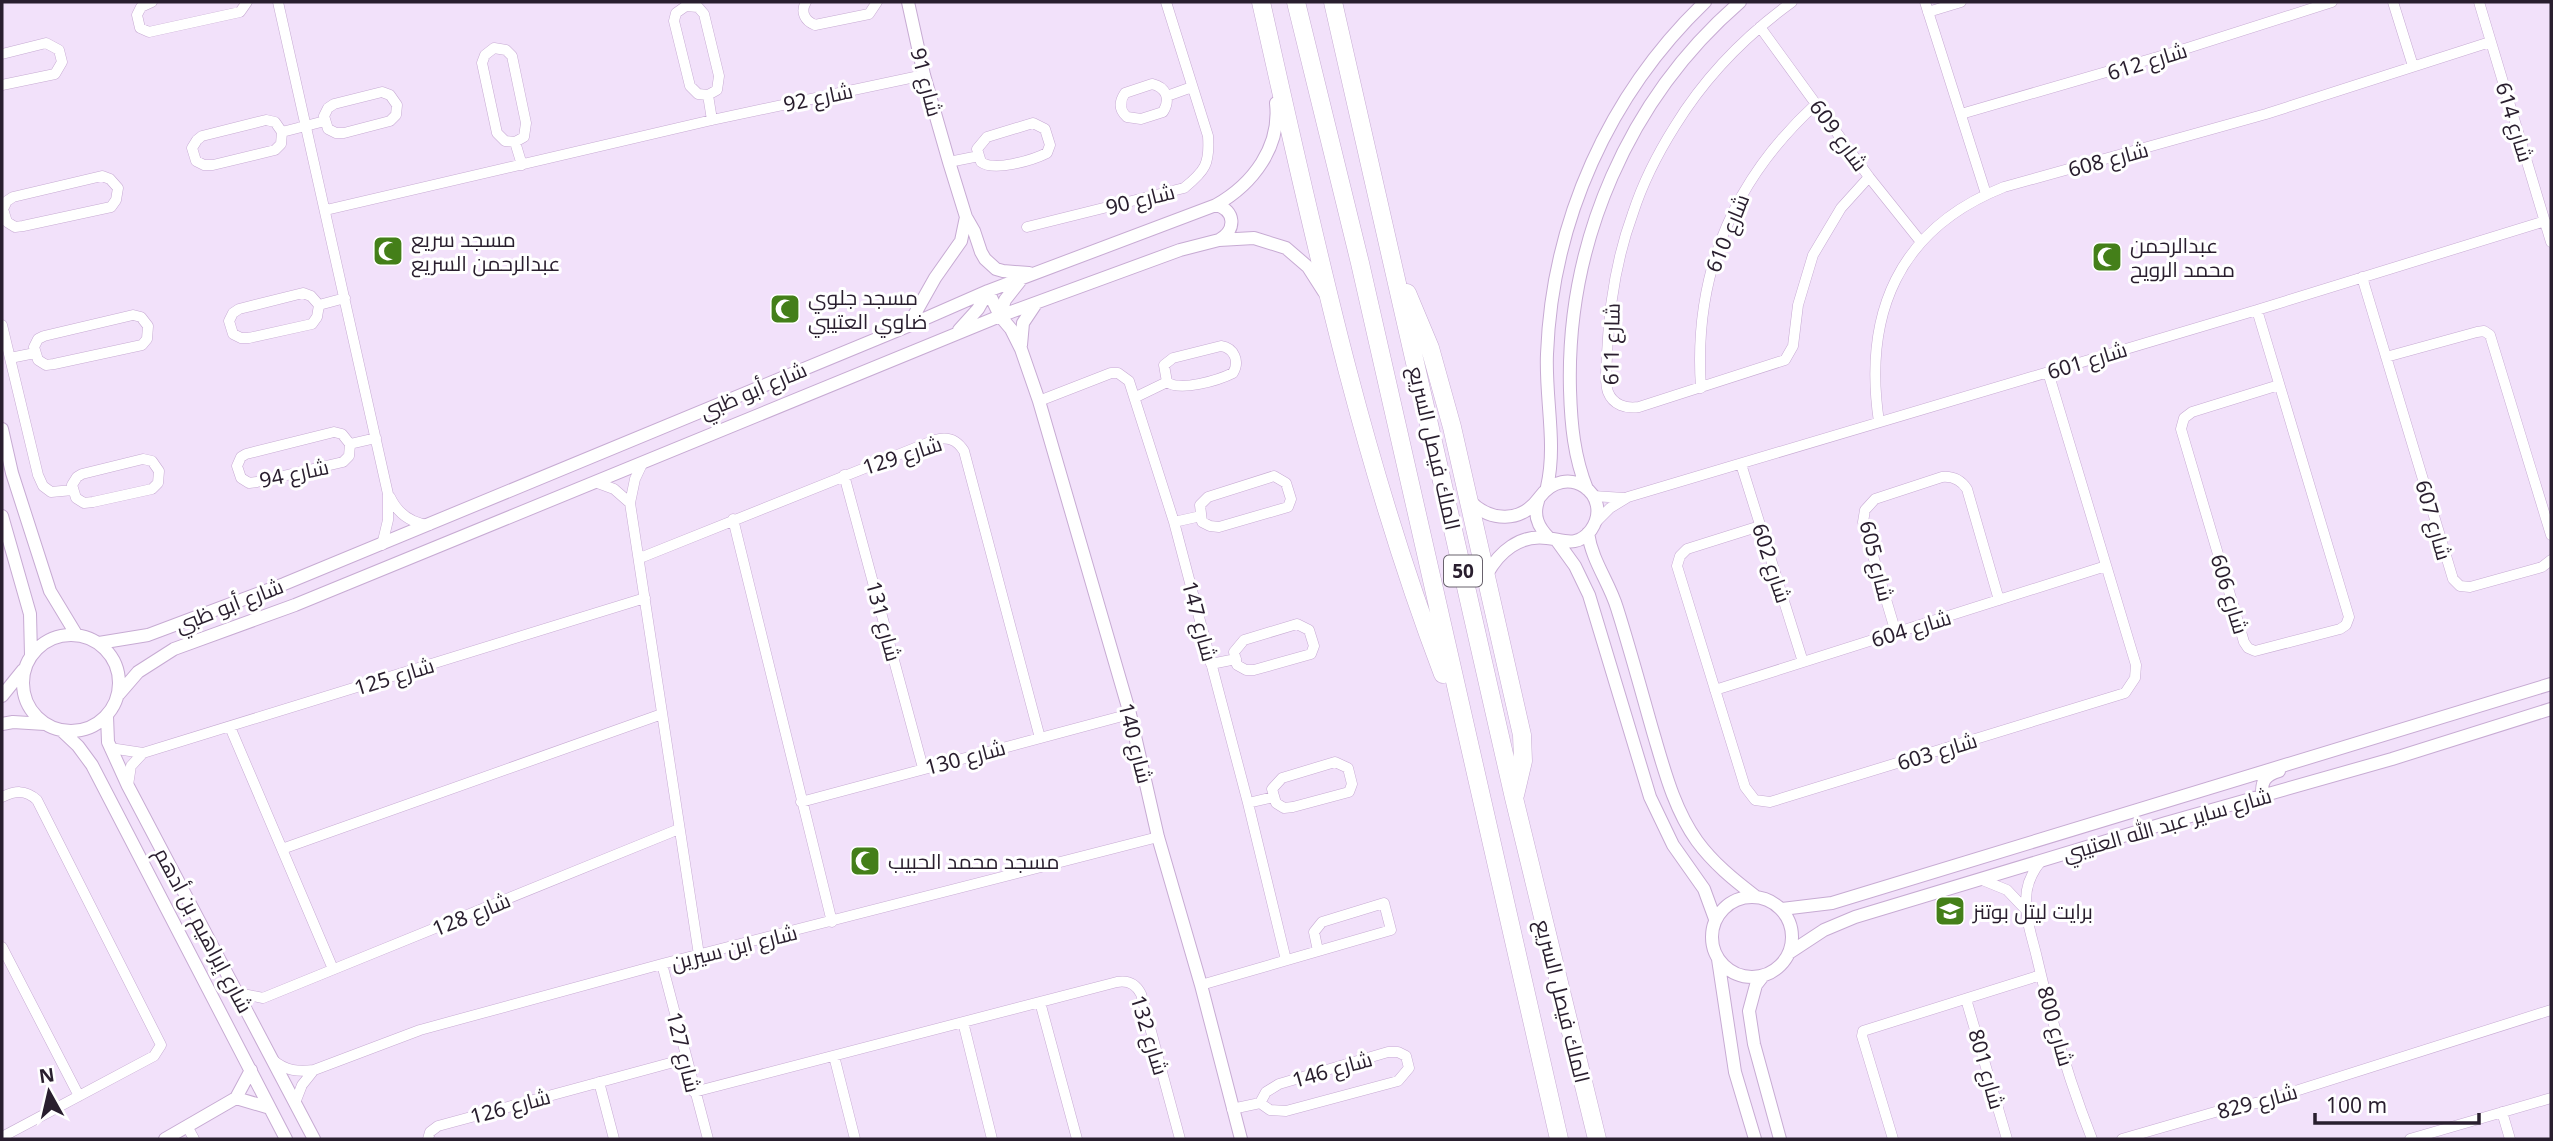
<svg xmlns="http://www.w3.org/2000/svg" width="2553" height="1141" viewBox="0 0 2553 1141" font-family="'Noto Sans',Cairo,sans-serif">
	<rect width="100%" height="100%" fill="#f2e1fa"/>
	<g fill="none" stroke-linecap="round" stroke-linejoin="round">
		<!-- minor casing -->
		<g stroke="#c7abd3" stroke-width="11">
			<path id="minor" d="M152,2l-11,5 -4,8 3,13 9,4 91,-20 7,-10
				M278,2l110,492v26l-6,25
				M806,2c-6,10 -1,19 9,23l54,-11 8,-12
				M1792,2c-47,34 -87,75 -117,124 -17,27 -32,56 -42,87 -17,46 -24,93 -26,141 0,12 -3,27 1,38 5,13 18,17 31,15l146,-47 8,-14 5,-41 15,-50 28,-47 28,-31
				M1925,2l61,192
				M2393,2l20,64
				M2479,2l72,240
				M686,6l12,1 6,7 15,62 -2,14 -9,5 -10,-1 -8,-8 -16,-65 2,-8z
				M1928,12l33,-10
				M1760,27l109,150 52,65
				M494,48l12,2 6,6 14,67 -2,14 -9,5 -10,-1 -8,-8 -15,-70 3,-8z
				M2,54l44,-11 13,7 3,12 -7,12 -53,11
				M1152,84c14,3 19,15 11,28l-22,7 -14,-2c-8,-7 -8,-15 -2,-24z
				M382,92l8,3 7,10 -1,10 -6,6 -46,12h-8l-8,-4 -4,-13 4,-8 6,-4z
				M708,95l4,25
				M1167,96l25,-9
				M1961,114l214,-62 157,-50
				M266,120l9,2 7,10 -1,12 -6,6 -62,15h-9l-8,-4 -4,-13 5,-8 5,-4z
				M1033,123l12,6 5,16 -3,8c-14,7 -53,19 -66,9l-4,-13 10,-12z
				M282,132l43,-11
				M515,142l7,23
				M949,162l30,-6
				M102,176l8,3 8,9 -2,12 -5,7 -88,19 -8,1 -8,-5 -4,-13 4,-8 6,-4z
				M326,210l386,-90 212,-45
				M1027,227l157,-39c21,-17 26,-24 24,-52l-42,-134
				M2362,277l91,302 7,7 10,1 72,-20 9,-7
				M303,293l8,3 8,9 -2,12 -5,7 -63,14h-8l-8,-4 -4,-13 4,-8 6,-4z
				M319,305l26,-7
				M2257,310l92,307 -3,8 -6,4 -85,22 -7,-3 -4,-6 -63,-213 3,-11 8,-6 87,-27
				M133,315l8,2 7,9 -1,13 -5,6 -88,19 -8,1 -8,-5 -4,-13 4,-8 6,-3z
				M2,325l36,150 5,11 8,6 22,-2
				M1221,346c13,2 19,15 12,27 -14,7 -53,19 -66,9l-3,-17 9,-7z
				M2386,357l91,-25 7,-1 6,4 61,200
				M10,358l25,-5
				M1701,388c-8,-114 32,-208 115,-284
				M1136,397l31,-15
				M1039,401l72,-28h7l11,8 45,141 74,281 38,157
				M1879,422c-16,-108 19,-193 125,-235l262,-73 224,-72
				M334,432l8,2 8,10 -1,12 -6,6 -86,20 -8,1 -8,-5 -4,-12 4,-9 5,-3z
				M350,444l26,-6
				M143,459l9,2 7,10 -1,12 -6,6 -59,13 -9,1 -8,-5 -4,-13 5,-8 5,-3z
				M643,462l-8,17 -5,24 69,452
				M1741,464l62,198
				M844,475l79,293
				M1274,476l12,7 5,16 -3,8 -69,20 -9,-1 -8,-4 -2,-17 8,-8z
				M595,482l19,7 16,14
				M1593,496l31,2
				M390,497c8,17 21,26 39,28
				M733,519l99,403
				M1174,522l27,-6
				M1595,523l15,-15 18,-11 629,-187 288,-89
				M1760,526l-73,23 -7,7 -3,10 68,221 10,13 15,2 355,-109 10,-15 1,-13 -88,-293
				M640,558l295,-118c13,-4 22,0 29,11l76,287
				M1297,624l12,6 5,16 -3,8 -57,16h-8l-9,-5 -3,-13 10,-12z
				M1896,633l-33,-111 2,-12 10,-11 67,-22c11,-1 19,3 25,12l32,111
				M1211,664l25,-5
				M1715,690l391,-124
				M230,727l103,242
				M110,748l33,5 502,-155
				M1335,762l13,6 4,16 -3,8 -56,15 -9,1 -8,-5 -4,-14 10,-11z
				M128,785l3,-19 12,-13
				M2,797c13,-6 23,-8 35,3l124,245 -7,11 -152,81
				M801,802l329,-88
				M1248,803l26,-6
				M282,849l380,-135
				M2041,861c-9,11 -15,24 -15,39 -1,19 7,40 11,58 14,61 32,123 55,181
				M1980,879l27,11 19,20
				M2,947l77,149
				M662,964l46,175
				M1201,985l190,-55 -7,-27 -62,19 -8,10 4,19
				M238,993l25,5 416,-169
				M1966,999l41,140
				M1040,1002l37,137
				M963,1022l29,117
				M1388,1052h10l8,4 3,12 -11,13 -112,30 -16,-1 -10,-7 6,-11 13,-8z
				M834,1056l21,83
				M273,1060c13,11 25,12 41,10l106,-40 242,-66 496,-127
				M599,1082l15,57
				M694,1092l423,-110c11,-2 19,2 24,12l39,145
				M295,1103l7,-18 12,-15
				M1232,1109l28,-6
				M2502,1112l8,27
				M188,1128l6,11
				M428,1139l2,-7 8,-6 247,-67
				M1893,1139l-31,-103 1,-5 178,-56
				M2122,1139l100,-29 39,-8 290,-92
				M2410,1139l141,-41"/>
		</g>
		<!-- tertiary casing -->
		<g stroke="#c7abd3" stroke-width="14">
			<path id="tertiary" d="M908,2l16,73 25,87 17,55 8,14 7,21 4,7 11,10 7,2 26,2
				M1216,205c19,5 21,25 3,35
				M988,291l12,25 11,13 10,20 18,52 91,313 28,123 43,148 40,154
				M1000,316l5,-16 15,-19
				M908,326l27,-48 26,-37 5,-24
				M959,330l19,-21 10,-18
				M1021,345l2,-22 12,-18
				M2,429l10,44 38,118 26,43
				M1547,487c10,-43 -2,-89 0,-133 5,-133 62,-260 158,-352
				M1587,489c-13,-32 -16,-65 -17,-99 -4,-148 59,-292 170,-388
				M1470,501c20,21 51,22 69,-3 27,-38 76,-3 52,32 -14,18 -27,10 -44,8 -27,-4 -48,14 -60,36
				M1538,501c-5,15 0,26 11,37
				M2,516l28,98 1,41
				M1588,533c4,28 21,49 29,75 13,41 24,82 36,124 11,37 21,77 44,109 16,22 37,39 58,55
				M1557,541l18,25 14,29 61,202 23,48 31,44 11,30
				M23 683a48 48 0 1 1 96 0a48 48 0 1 1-96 0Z
				M99,643l49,-8 136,-51 624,-258 80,-35 228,-86c37,-21 65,-58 60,-102
				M119,694l19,-22 36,-23 121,-44 705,-289 180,-66 39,-10 35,-2 32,10 22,19 16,25
				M2,696l21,-26
				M107,716l1,26 20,44 186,353
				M2,724l11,-2 32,2
				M61,730l17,16 14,19 194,374
				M2263,797c-3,-15 2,-22 16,-26
				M1712 937a40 40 0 1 1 80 0a40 40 0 1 1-80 0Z
				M1782,909l50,-6 719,-219
				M1789,953l35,-23 31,-13 311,-94 226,-64 159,-50
				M1718,959l17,113 20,67
				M1763,976l-7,9 -7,26 5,33 26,95
				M236,1098l34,10
				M165,1139l71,-41 15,-28"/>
		</g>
		<!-- motorway casing -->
		<g stroke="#c7abd3" stroke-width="19">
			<path id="motorway" d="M1261,2c51,226 99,455 182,672
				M1296,2l64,261 199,876
				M1333,2l181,796 83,341
				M1407,293l23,55 22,79 70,308 1,26 -8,34"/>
		</g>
		<!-- minor -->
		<use href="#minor" stroke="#fff" stroke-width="10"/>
		<!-- tertiary -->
		<use href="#tertiary" stroke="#fff" stroke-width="12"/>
		<!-- motorway -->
		<use href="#motorway" stroke="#fff" stroke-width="18"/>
	</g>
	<!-- icons -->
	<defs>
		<g id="mosque-square" transform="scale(1.575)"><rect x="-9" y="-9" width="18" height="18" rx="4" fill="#447f19" stroke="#fff"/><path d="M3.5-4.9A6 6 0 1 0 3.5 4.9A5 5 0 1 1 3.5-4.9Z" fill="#fff"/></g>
		<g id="school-square" transform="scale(1.575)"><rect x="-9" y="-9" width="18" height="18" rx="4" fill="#447f19" stroke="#fff"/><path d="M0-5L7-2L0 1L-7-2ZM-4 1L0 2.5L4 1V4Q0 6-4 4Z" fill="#fff"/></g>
	</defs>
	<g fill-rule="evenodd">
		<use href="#mosque-square" x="388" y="251"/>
		<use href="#mosque-square" x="2107" y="257"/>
		<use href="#mosque-square" x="785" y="309"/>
		<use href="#mosque-square" x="865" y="861"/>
		<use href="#school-square" x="1950" y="911"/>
	</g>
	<g text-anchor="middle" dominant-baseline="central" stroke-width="6" stroke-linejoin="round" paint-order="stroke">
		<!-- shield labels -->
		<rect fill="#fff" stroke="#69626d" stroke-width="2" x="1444" y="555.5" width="38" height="31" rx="5"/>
		<g font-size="19" font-weight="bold" fill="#291e2e">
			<text x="1463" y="571">50</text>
		</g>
		<!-- street labels -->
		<g font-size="21" fill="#291e2e" stroke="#fff">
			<text transform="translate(2147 61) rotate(-17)">شارع 612</text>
			<text transform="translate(927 82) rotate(75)">شارع 91</text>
			<text transform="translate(818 97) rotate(-12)">شارع 92</text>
			<text transform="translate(2515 122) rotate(73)">شارع 614</text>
			<text transform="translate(1839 135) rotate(54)">شارع 609</text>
			<text transform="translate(2108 159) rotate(-15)">شارع 608</text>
			<text transform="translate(1140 199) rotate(-14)">شارع 90</text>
			<text transform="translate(1727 233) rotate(-68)">شارع 610</text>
			<text transform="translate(1611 344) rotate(-89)">شارع 611</text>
			<text transform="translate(2087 360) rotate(-17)">شارع 601</text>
			<text transform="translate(753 390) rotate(-23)">شارع أبو ظبي</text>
			<text transform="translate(1435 448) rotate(77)">الملك فيصل السريع</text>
			<text transform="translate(902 455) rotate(-18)">شارع 129</text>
			<text transform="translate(294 473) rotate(-12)">شارع 94</text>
			<text transform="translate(2434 520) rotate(74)">شارع 607</text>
			<text transform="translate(1877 561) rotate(76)">شارع 605</text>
			<text transform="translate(1772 563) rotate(72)">شارع 602</text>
			<text transform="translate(2230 594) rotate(73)">شارع 606</text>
			<text transform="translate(229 605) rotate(-21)">شارع أبو ظبي</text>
			<text transform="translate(884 621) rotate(75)">شارع 131</text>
			<text transform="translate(1200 621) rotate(75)">شارع 147</text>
			<text transform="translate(1911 628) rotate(-17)">شارع 604</text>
			<text transform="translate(394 676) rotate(-17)">شارع 125</text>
			<text transform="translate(1136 743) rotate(76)">شارع 140</text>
			<text transform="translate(1937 751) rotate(-17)">شارع 603</text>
			<text transform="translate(965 757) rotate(-15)">شارع 130</text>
			<text transform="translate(2167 824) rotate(-16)">شارع ساير عبد الله العتيبي</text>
			<text transform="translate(471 914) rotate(-22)">شارع 128</text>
			<text transform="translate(204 930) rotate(62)">شارع إبراهيم بن أدهم</text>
			<text transform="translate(734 947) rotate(-14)">شارع ابن سيرين</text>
			<text transform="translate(1563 1001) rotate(76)">الملك فيصل السريع</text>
			<text transform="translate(2056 1026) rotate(74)">شارع 800</text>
			<text transform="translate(1150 1035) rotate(73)">شارع 132</text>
			<text transform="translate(684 1052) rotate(76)">شارع 127</text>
			<text transform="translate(1332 1069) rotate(-16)">شارع 146</text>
			<text transform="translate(1987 1069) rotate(74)">شارع 801</text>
			<text transform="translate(2257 1101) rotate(-15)">شارع 829</text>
			<text transform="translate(510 1106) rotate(-15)">شارع 126</text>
		</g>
		<!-- poi labels -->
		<g font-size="21" fill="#291e2e" stroke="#fff" text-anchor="start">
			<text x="411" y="239">مسجد سريع<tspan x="411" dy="24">عبدالرحمن السريع</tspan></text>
			<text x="2130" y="245">عبدالرحمن<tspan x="2130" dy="24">محمد الرويح</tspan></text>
			<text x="808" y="297">مسجد جلوي<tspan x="808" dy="24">ضاوي العتيبي</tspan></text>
			<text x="888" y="861">مسجد محمد الحبيب</text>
			<text x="1973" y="911">برايت ليتل بوتنز</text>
		</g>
	</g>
	<!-- border -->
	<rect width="2553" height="1141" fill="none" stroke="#291e2e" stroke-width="7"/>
	<!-- north arrow -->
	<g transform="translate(49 1092) rotate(352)" stroke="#ffffff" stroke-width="5" paint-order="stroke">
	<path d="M0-5L12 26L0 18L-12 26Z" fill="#291e2e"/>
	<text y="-10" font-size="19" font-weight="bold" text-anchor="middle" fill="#291e2e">N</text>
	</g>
	<!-- scale -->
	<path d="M2315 1113v10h164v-10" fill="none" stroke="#291e2e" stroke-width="3.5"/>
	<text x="2326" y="1113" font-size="21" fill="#291e2e" stroke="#ffffff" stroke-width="5" paint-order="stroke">100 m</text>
</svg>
